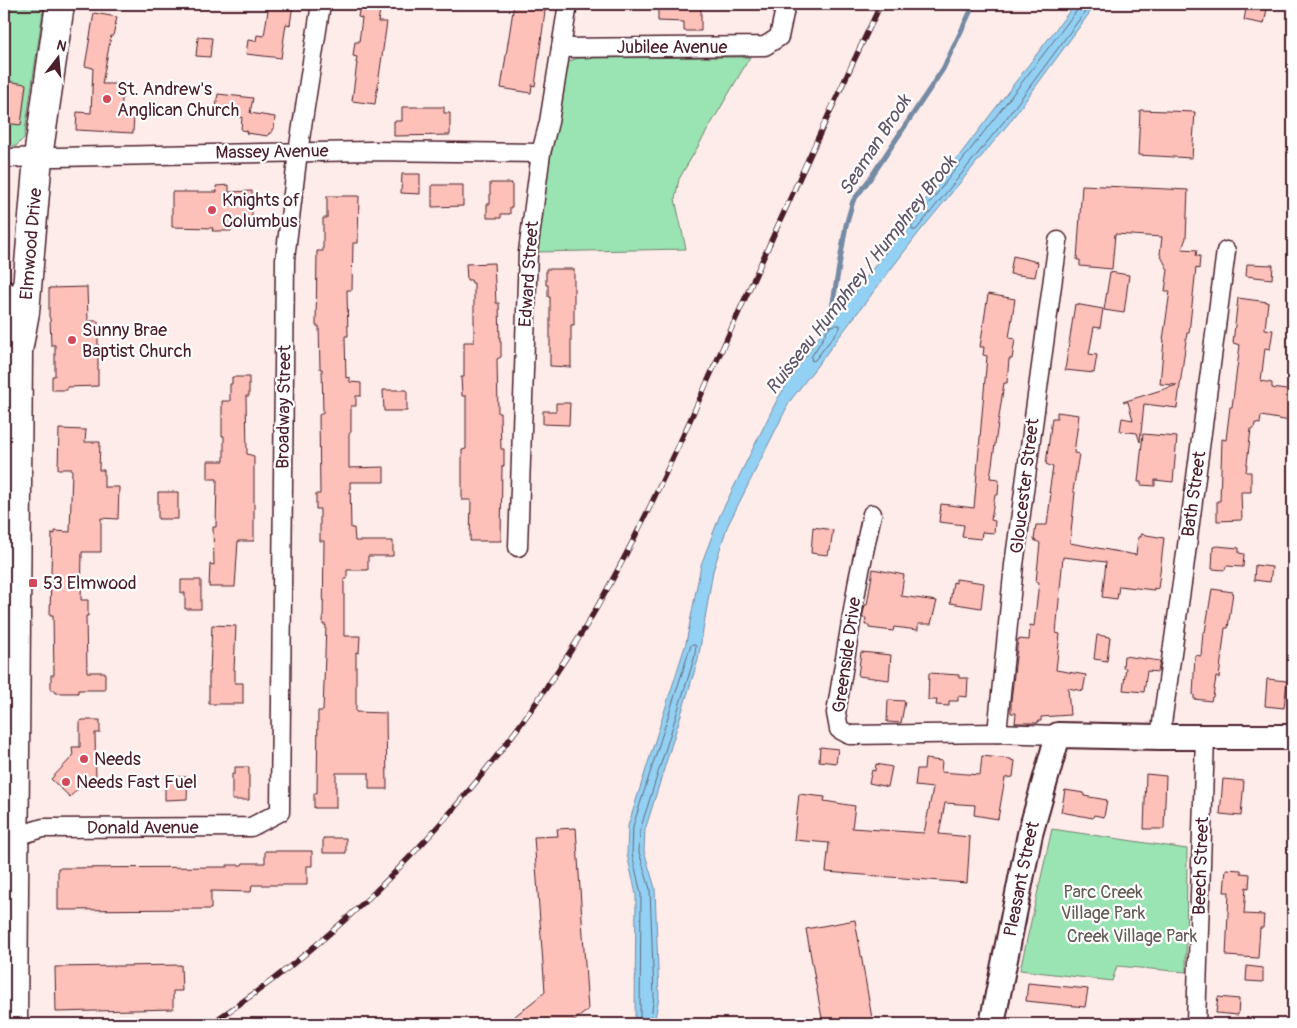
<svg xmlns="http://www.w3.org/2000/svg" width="1297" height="1028" viewBox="0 0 1297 1028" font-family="Pangolin,sans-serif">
	<rect width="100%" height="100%" fill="#feecea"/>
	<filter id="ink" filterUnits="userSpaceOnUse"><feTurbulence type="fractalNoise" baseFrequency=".02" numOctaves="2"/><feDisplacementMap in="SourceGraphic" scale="10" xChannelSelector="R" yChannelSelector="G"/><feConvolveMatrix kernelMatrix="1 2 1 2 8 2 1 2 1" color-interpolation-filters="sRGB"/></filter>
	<g filter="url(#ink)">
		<!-- green -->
		<path fill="#9ae3b2" stroke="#72816e" d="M4,4h40l-20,134 -8,8h-12z
			M750,57l-71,122 -4,20 11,50 -149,3 9,-75 13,-59 8,-53 3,-4 8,-3z
			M1052,829l135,20 -1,123 -69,-6 -5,15 -92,-11z"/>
		<!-- water -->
		<path fill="#92d1f3" stroke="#758aa3" d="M1075,4h19l-3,7 -82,112 -92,112 -127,166 -63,126 -14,44 -15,89 -53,170 -1,21 11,37 4,109 -5,27h-22l3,-5 1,-125 -9,-40 1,-28 58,-183 15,-78 19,-50 58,-117 43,-65 3,-13 9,1z"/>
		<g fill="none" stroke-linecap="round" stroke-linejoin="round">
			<!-- shore -->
			<path stroke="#67667b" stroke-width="1" d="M1079,4l-1,5 -166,217v4h4l89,-110 82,-111 2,-5
				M837,325h3v3l-25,32 -3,1 -1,-4 14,-22 3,-8z
				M638,1024l2,-5 1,-125 -9,-40 1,-28 58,-181 2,-1 3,2 -2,13 -54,171 -1,22 11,37 4,107 -4,28"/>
			<!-- stream -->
			<path stroke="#758aa3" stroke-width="5" d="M829,326l17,-101 7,-24 16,-21 74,-111 31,-65"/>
		</g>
		<!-- building -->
		<path fill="#fdc1b9" stroke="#4a1f2b" d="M269,4h24l-3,21 -4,-1 -5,34 -35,-4 2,-14 8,1 1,-6 7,1z
			M360,4h21l-3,18h9l-12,82 -23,-3 5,-38h-1l1,-6 -4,-1 2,-14h4l3,-24 -4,-1z
			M514,4h32l-11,82 -3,-1 -1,8 -30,-5z
			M658,4h43v27h-17v-9l-26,-1z
			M1247,4h21l-4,20 -20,-4z
			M94,13l23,4 -4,19h-2l-9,48h21l-2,30 13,1 -1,18 -57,-3 1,-18 14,1 2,-45 -8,-2z
			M198,37l14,1 -2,19 -14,-1z
			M6,81l20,3 -5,41 -17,-2z
			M218,94l35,4 -3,15 25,4 -1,12h-2v4h-3l-1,3 -22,-3 1,-2 -6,-1 1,-13 -27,-3z
			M402,107h42v6h6v22l-56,1v-15h8z
			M1140,110l55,2 -3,46 -54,-3z
			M402,174h18v20l-19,-1z
			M490,183h22v24h-2v7h-9v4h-14v-14h3z
			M229,185v7l23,-1v37h-21v3h-19l1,-3 -41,-1v-35h45l-1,-6z
			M432,185h31v21l-31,1z
			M1082,185l106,5 -2,48 -4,11 15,1 -1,6h4l-1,13 -3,-1 -7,65h-2l-10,75 -33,-4 -4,38 -3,-9 -17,-2 2,-13 11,2 -5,-18h-5l54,-17 -17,-1 4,-44h-1l7,-49h-5l3,-21 -8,-16 2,-17 -47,-3 -3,35 -32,-3v-6h-3z
			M327,196h32l-1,47h-5l-1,47h-5l1,46h-3l1,42 4,-1v5l11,1v13h-5v10h-5v26l-2,2v34l35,-1v15h-34l1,46h3l1,13h38v15h-25v14h-21v9h-3v57h16l-1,17 -3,-1v60l30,1 1,76h-18v-16h-33v35h-22v-15h3l1,-82h5l3,-86h-3l1,-84h-4v-32h-4v-15h4l-1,-79 4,-2 -1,-44h-2l-1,-43h-3l1,-75h6v-33h4z
			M1013,256l25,6 -3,15 -25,-3z
			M494,263l2,40h3l1,39h1v15l-4,2 1,54h2l1,36h3v17h-2l-1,75h-31l1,-41h-9v-50l4,-1v-53h-4l-1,-19h3v-35h10v-59h-2l-1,-3h-4l-1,-16z
			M1247,264l26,1 -1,14 -26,-3z
			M546,269h28v56h-3v42l-21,-1v-69h-2v-12h-2z
			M1110,272l19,3 -5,38 -20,-3z
			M87,287l1,34h10v65l-31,1v3h-15v-14h3v-31h-4l-1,-27 -1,-1v-29z
			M988,294l27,5 -6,39 6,1 -3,20h-3l-2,24h-3l-14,95 9,1 -1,16h-3l-4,25 4,1 -1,12 -12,-1 -1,7 -19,-2 2,-12 -25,-3 2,-18 33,4 13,-152 -4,-1 1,-8h-4z
			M1238,298l30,4 -3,27 8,1 -3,19 -5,-1 -4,33 11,2v5l21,3v21h-1l-2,9 -29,-5 -1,8 -5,-1 -1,6h-3l-5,43h5v20h-10l1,28 -25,1v-20h3l2,-62 4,1 4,-33h2l8,-62 -7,-2z
			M1075,304l28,5 -3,19 -6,-1 -5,27 8,1 -3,18 -29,-3z
			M232,377h17v19h-3l1,58 7,2v85h-16l-3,46h-26l1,-23 4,1 -1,-38h3l1,-48h-9v-18h16v-25h-2v-35h8v-17h2z
			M383,390h24v21h-23z
			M556,403h14l-1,22 -26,-1v-13h13z
			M1057,412l22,3 -5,38 5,1 -6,37 2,1 -5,51 66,12 2,-18h3v-3l23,4 -6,51 -4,-1v2l-35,-4 -2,13 -15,-2 4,-35 -43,-5 -7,76 4,1 -4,36 30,5 -3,16 -15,-3 2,27 -29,2v4h-3v2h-23l1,-10h-5v-12l7,-62 11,1 1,-15 4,1 5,-44h-3l4,-39 -6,-3 2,-15h11l4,-32h-2l4,-26 -7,-3 6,-46h5z
			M59,429l27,1 -1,12h15l-1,28h5v17h15l-1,32 -17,-1v34h-19l-1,48h7v16h-2l1,56h18v18h-27v3h-23v-3h-4v-15h3l-1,-60h-3l2,-82 3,1v-3l15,1 2,-63h-14z
			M1143,434l34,3 -4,45 -18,-2v6l-14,-1v-3h-3z
			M158,492h20v27h-20z
			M813,527l20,3 -3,20h-1l-1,5 -17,-2z
			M1217,546l22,2v5l5,1 -1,13 -17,-1 -1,4 -13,-1 1,-22z
			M1255,565l17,2 -2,15 -16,-2z
			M873,569l31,6 -3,21 36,5 -6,23h-13v6l-24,-3 -1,4 -24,-3v-3h-4l1,-7h-4l3,-13h2z
			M956,579l28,4 -3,25 -31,-5 3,-21 3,1z
			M181,580h20v29h-16v-16h-4z
			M1212,589l21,3 -5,36h-3l-6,50 -3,-1 -3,20h-1l-1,4 -17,-2v-4h-1l2,-40 6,1 2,-24h2z
			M212,625l24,1 -2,44h1v13h8v21h-34v-33h1z
			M1097,635l13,2 -3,24 -13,-2z
			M861,652l30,3 -2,25 -31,-4z
			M1124,656l36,5 -2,11 -11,-1 -3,21 -21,-2 3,-22h-3z
			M929,673l30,2v3h9l-1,19 -9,-1v5h-9v5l-13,-1 1,-5h-9z
			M1267,679l20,2 -3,27 -19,-2z
			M888,700l17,1 -4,22 -14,-1z
			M83,720h17v13h-5l1,48h-11l-15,16 -19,-18 22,-23 -1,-9h8v-26z
			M820,747l18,2 -2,14 -17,-2z
			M982,756l29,3v1l4,1 -2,16 -8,1 -7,41 -24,-4 1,-10 -30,-2 -6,31 31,3 -3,46 -141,-11 3,-29 -35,-3 5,-46 26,3 -1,4 31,5 -3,22 72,5 9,-45 -18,-2 2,-17h7l1,-10 17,2 -1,11 39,3z
			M876,764l16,3 -4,20 -19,-4 3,-13 3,1z
			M235,767h14v33h-17v-26h3z
			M1146,774l20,2 -2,53h-20z
			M165,777h23l-1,22 -22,1z
			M1223,779l21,2 -3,35 -21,-2z
			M1065,790l19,3v3l23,4 -3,17 -10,-2 -1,3 -32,-6z
			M576,828l12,182 -18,14h-65l40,-32 -11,-155 24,-1 -1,-7z
			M323,838h23v15h-23z
			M265,851h47v15h-5v19h-55l-1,7 -40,-1v18l-153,1v-42l169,-1v-2h15l1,-2h22z
			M1226,869l15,1v3l9,1 -1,14 -3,-1 -2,27 20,1 -1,13h-3l-2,30 -32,-2 3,-64h-5z
			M855,920l18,104h-50l-17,-95z
			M181,965l1,26h-9v18l-117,3 -1,-45z
			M1247,966l16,2v14l-17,-1z
			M1028,983l60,6 -3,18 -59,-6z
			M1218,997l21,2 -1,16 -22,-2z"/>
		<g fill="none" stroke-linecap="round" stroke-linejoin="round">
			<!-- street casing -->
			<g stroke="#4a1f2b" stroke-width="21">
				<g id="street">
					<path d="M561,48l204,-2 14,-9 7,-33"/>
					<path d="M4,158l367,-7 170,2"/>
					<path d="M872,514l-14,66 -22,133 3,16 11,6 147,-2 61,2"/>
					<path d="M518,547l10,-295 13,-99 8,-31 19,-118"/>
					<path d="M997,733l17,-168 44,-324"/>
					<path d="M1160,737l23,-161 43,-325"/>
					<path id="s1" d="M14,837l29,-9 208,-1 29,-15 5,-553 13,-107 23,-148"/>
					<path d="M1196,1024l9,-287"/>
				</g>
			</g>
			<!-- secondary casing -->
			<g stroke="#4a1f2b" stroke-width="28">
				<g id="secondary">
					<path d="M4,293l14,56"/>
					<path id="s2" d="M992,1024l38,-190 28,-99 102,2h133"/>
				</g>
			</g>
			<!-- primary casing -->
			<g stroke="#4a1f2b" stroke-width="31">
				<g id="primary">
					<path id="s3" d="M13,1024l5,-673 7,-39 13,-155 22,-153"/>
				</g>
			</g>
			<!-- street -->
			<use href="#street" stroke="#fff" stroke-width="18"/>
			<!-- secondary -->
			<use href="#secondary" stroke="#fff" stroke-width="24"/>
			<!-- primary -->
			<use href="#primary" stroke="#fff" stroke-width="28"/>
			<!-- rail casing -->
			<g stroke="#4a1f2b" stroke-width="5.5">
				<path id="rail" d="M210,1024c144,-94 265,-224 358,-369 56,-87 99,-183 141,-277 57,-125 112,-251 172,-374"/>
			</g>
			<!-- rail -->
			<use href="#rail" stroke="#fff" stroke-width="4" stroke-dasharray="11" stroke-linecap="butt"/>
		</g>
	</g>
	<!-- markers -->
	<g fill="#d1495b" stroke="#fff" stroke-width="2">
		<circle cx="107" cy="99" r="5"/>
		<circle cx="212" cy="210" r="5"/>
		<circle cx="72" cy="340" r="5"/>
		<rect x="28" y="578" width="10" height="10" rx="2.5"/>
		<circle cx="84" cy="759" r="5"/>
		<circle cx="66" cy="782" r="5"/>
	</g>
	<g text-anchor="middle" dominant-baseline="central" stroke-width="4.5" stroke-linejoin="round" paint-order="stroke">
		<!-- street labels -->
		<g font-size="18" fill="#4a1f2b" stroke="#fff">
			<text x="672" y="47">Jubilee Avenue</text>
			<text transform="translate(272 152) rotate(-1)">Massey Avenue</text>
			<text stroke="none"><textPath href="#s3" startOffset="781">Elmwood Drive</textPath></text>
			<text transform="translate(529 274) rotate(-86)">Edward Street</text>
			<text transform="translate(284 407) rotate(-89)">Broadway Street</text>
			<text transform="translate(1025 486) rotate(-83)">Gloucester Street</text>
			<text transform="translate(1194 494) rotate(-82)">Bath Street</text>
			<text transform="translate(847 655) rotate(-82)">Greenside Drive</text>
			<text stroke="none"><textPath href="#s1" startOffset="130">Donald Avenue</textPath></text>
			<text transform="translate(1201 866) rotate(-88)">Beech Street</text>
			<text stroke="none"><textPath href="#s2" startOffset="148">Pleasant Street</textPath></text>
		</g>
		<!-- poi labels -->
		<g font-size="18" fill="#4a1f2b" stroke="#fff" text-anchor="start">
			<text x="117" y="89">St. Andrew's<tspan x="117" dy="21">Anglican Church</tspan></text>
			<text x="222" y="200">Knights of<tspan x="222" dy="21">Columbus</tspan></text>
			<text x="82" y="330">Sunny Brae<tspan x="82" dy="21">Baptist Church</tspan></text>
			<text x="43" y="583">53 Elmwood</text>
			<text x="94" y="759">Needs</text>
			<text x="76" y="782">Needs Fast Fuel</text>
		</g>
		<!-- park labels -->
		<g font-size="18" fill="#625a54" stroke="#fff">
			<text x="1103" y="892">Parc Creek<tspan x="1103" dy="21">Village Park</tspan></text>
			<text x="1132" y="936">Creek Village Park</text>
		</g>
		<!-- water labels -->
		<g font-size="19" font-style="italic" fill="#605467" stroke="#fff">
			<text transform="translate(875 145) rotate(-57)">Seaman Brook</text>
			<text transform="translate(861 275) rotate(-52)">Ruisseau Humphrey / Humphrey Brook</text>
		</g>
	</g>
	<!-- margin -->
	<rect width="1297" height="1028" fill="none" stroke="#fff" stroke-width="20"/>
	<rect x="10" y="10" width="1277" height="1008" fill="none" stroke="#4a1f2b" stroke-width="2" filter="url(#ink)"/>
	<!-- north arrow -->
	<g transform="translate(58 58) rotate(16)" stroke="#ffffff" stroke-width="4" paint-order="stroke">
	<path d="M0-4L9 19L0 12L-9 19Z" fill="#4a1f2b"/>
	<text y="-8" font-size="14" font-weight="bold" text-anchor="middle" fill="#4a1f2b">N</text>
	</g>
</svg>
